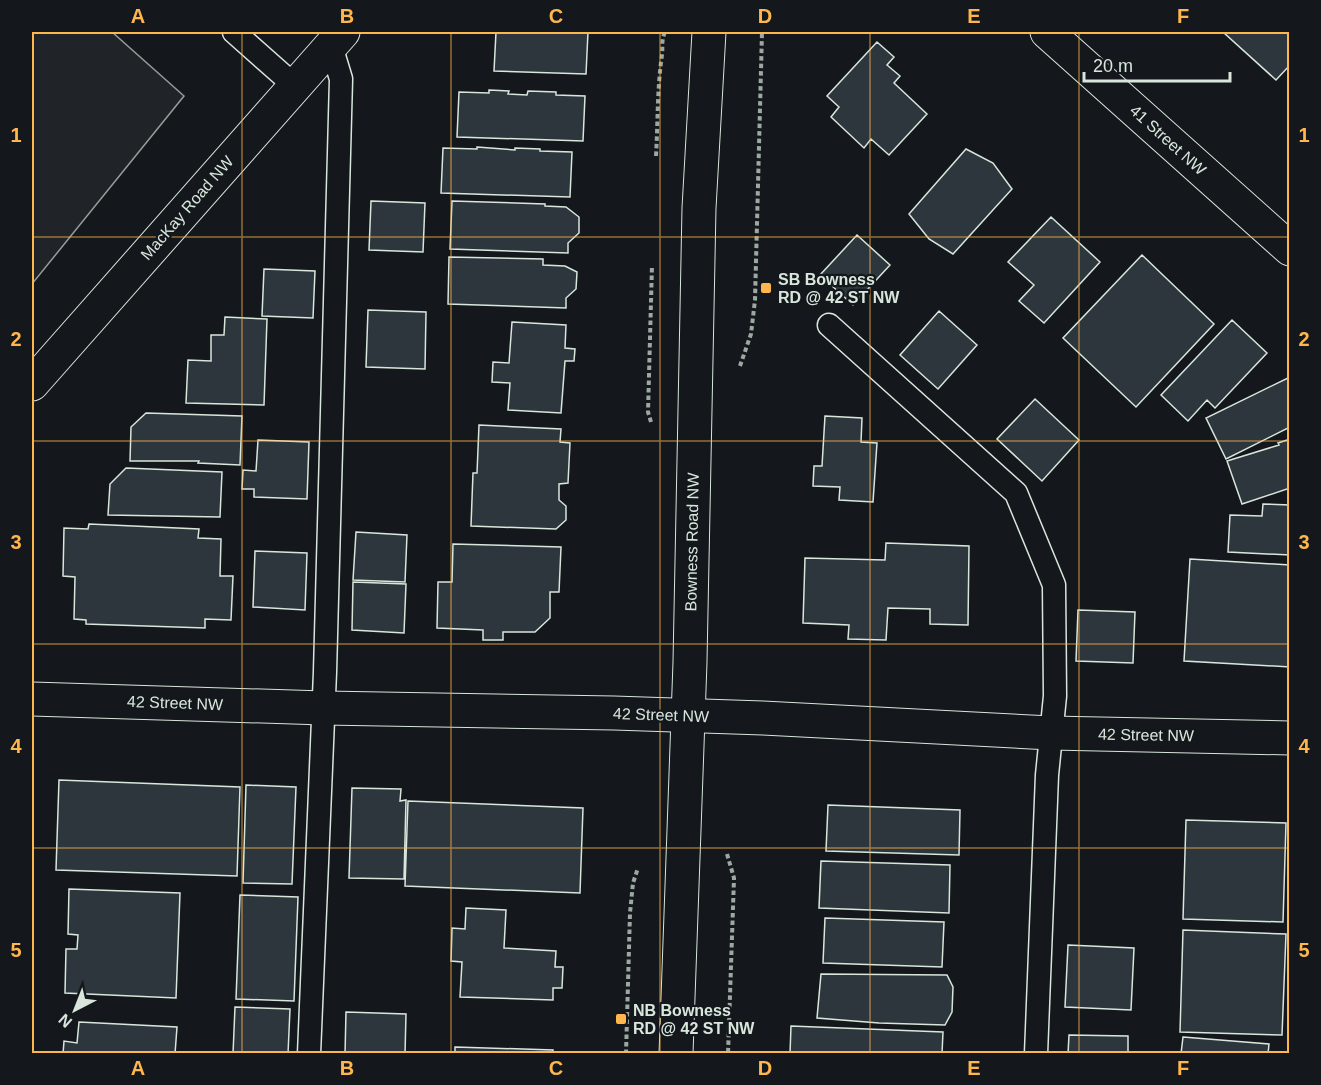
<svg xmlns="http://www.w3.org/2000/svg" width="1321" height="1085" viewBox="0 0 1321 1085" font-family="Helvetica,sans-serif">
	<rect width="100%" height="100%" fill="#14181c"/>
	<!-- green -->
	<path fill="#202428" stroke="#939e99" stroke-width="1.5" d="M32,32h80l72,64 -152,188z"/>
	<!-- building -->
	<path fill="#2c363c" stroke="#d8e6dc" stroke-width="1.5" d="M496,32h92l-2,42 -92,-3z
		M1223,32h67v33l-14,15z
		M877,42l17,15 -7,8 13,11 -6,7 33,31 -38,41 -18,-16 -7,9 -33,-31 8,-10 -12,-11z
		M489,90l20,1 -1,3 19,1 1,-4 28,1v3l29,1 -2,45 -126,-4 2,-45 30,1z
		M477,147l38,3v-2l25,1v2l32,1 -2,45 -129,-4 2,-45 34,1z
		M966,149l27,14 19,26 -59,65 -24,-15 -20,-25z
		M371,201l54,2 -2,49 -54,-2z
		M452,201l93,3v2l21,1 13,10v16l-11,10v10l-118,-4z
		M1051,217l49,45 -56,61 -25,-22 15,-16 -26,-23z
		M857,235l33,30 -37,40 -33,-30z
		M1142,255l72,69 -78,83 -73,-69z
		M449,257l94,2v6l22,1 12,6 -1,17 -10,9v10l-118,-4z
		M264,269l51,2 -2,47 -51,-2z
		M368,310l58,2 -1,57 -59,-2z
		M939,311l38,34 -39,44 -38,-34z
		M225,317l42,2 -3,86 -78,-2 2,-43 23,1v-26h13z
		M1232,320l35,33 -52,55 -8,-8 -19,21 -27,-26z
		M512,322l54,3 -1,23 10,1 -1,12h-9l-4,52 -53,-3 2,-27 -18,-1 1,-20 16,1z
		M1290,377v50l-64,32 -20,-41z
		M1035,399l44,41 -37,41 -45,-42z
		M146,413l96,3 -2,49 -42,-2 1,-2h-69l1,-34z
		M825,416l37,2 -1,24 16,1 -4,59 -34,-2 1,-13 -27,-1 1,-20h8z
		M479,425l82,4 -1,13 10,1 -2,40 -9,1v16l7,6v14l-10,9 -85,-3 2,-53h4z
		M1290,439v49l-48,16 -15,-43 52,-16 -1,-2z
		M258,440l51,2 -2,57 -53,-2v-8h-12l1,-19 13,1z
		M126,468l96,4 -2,45 -112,-2 2,-31z
		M1263,504l27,1v50l-62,-3 2,-37 32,1z
		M89,524l110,5 -1,9 23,1 -1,37h13l-2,44 -26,-1v9l-119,-4v-4l-12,-1 1,-42 -12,-1 1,-48 24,1z
		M356,532l51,3 -2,47 -52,-2z
		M886,543l83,3 -1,79 -38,-1v-15l-42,-1 -2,32 -38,-1 1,-14 -46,-2 2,-65 80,2z
		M453,544l108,3 -2,45h-9v26l-15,14h-32v8h-20v-10l-46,-2 1,-46h14z
		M255,551l52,2 -2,57 -52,-3z
		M1190,559l100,6v102l-106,-6z
		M353,582l53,2 -2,49 -52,-3z
		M1078,610l57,2 -2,51 -57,-2z
		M59,780l181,7 -3,89 -181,-6z
		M246,785l50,2 -4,97 -49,-1z
		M352,788l49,1 -1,12 6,-1 -2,79 -55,-1z
		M408,801l175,7 -3,85 -175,-7z
		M828,805l132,5 -1,45 -133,-4z
		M1186,820l100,3 -3,99 -100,-3z
		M821,861l129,4 -1,48 -130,-5z
		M69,889l111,4 -4,105 -111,-5 1,-44h11l1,-14 -10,-1z
		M240,895l58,2 -4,104 -58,-2z
		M466,908l40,2 -2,38 52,3 -1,16h8l-1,21h-9v12l-93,-3 2,-35 -11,-1 1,-33 13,1z
		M825,918l119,4 -2,45 -119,-4z
		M1183,930l103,4 -4,101 -102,-3z
		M1068,945l66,3 -3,62 -66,-3z
		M821,974l126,1 6,12 -1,25 -7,13 -66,-2 -62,-5z
		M235,1007l55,2 -2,45h-55z
		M346,1012l60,2 -1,40h-60z
		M79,1022l98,5 -2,27h-112l1,-13 13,2z
		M791,1026l152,6 -1,22h-152z
		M1069,1035l59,1v18h-60z
		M1183,1037l86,7 -1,10h-87z
		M455,1047l98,3 -1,4h-97z"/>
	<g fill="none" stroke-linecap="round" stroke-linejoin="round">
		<!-- lane casing -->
		<g stroke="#d8e6dc" stroke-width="25">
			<path id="lane" d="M234,32l61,54
				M829,325l187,168 38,92 1,111 -8,79 -11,279
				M309,1054l16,-382 16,-593 -10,-33"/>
		</g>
		<!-- street casing -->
		<g stroke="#d8e6dc" stroke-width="35">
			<path id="street" d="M1047,32l243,217
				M32,384l311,-352
				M32,699l292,9 290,5 149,5 288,15 239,5"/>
		</g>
		<!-- secondary casing -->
		<g stroke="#d8e6dc" stroke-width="35">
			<path id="secondary" d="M676,1054l14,-392 9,-454 10,-176"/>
		</g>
		<!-- path -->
		<path stroke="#9da8a2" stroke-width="4" stroke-dasharray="4.5 3" stroke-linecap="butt" d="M656,156c2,-34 1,-67 6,-101 1,-8 -1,-15 3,-23
			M740,366l11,-32 4,-34 7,-268
			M651,422l-3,-10 4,-147
			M727,854l7,24 -6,176
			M626,1054l4,-141 3,-30 5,-15"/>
		<!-- lane -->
		<use href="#lane" stroke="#14181c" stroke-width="22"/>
		<!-- street -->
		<use href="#street" stroke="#14181c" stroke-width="33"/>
		<!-- secondary -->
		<use href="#secondary" stroke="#14181c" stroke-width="33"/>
	</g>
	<!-- grid -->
	<path fill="none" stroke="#ffb74d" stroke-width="1.5" stroke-opacity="0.55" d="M242,32v1022M451,32v1022M660,32v1022M870,32v1022M1079,32v1022M32,237h1258M32,441h1258M32,644h1258M32,848h1258"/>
	<!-- markers -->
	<g fill="#ffb74d" stroke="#14181c" stroke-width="2">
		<rect x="760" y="282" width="12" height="12" rx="3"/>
		<rect x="615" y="1013" width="12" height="12" rx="3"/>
	</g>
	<g text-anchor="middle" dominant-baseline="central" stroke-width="4.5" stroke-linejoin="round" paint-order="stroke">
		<!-- street labels -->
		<g font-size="16" fill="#d8e6dc" stroke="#14181c">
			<text transform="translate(1168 140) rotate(42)">41 Street NW</text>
			<text transform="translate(187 208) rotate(-49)">MacKay Road NW</text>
			<text transform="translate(692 542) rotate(-89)">Bowness Road NW</text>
			<text transform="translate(175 703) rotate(2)">42 Street NW</text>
			<text transform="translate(661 715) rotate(2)">42 Street NW</text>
			<text transform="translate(1146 735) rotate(1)">42 Street NW</text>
		</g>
		<!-- poi labels -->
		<g font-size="16" font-weight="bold" fill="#d8e6dc" stroke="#14181c" text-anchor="start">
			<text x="778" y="279">SB Bowness<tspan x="778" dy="18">RD @ 42 ST NW</tspan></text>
			<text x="633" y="1010">NB Bowness<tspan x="633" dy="18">RD @ 42 ST NW</tspan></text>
		</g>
	</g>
	<!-- border -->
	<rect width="1321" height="1085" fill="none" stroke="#14181c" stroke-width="66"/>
	<!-- north arrow -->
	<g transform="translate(75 1010) rotate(222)" stroke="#14181c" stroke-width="4.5" paint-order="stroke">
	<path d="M0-4.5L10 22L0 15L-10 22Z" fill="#d8e6dc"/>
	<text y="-9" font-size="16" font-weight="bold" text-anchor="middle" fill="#d8e6dc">N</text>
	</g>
	<!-- scale -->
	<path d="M1084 72v9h146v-9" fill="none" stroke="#d8e6dc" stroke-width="3"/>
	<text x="1093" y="72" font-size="18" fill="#d8e6dc" stroke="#14181c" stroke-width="4.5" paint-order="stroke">20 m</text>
	<rect x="33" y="33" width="1255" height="1019" fill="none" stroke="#ffb74d" stroke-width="2"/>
	<g font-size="20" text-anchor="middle" font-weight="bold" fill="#ffb74d">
		<text x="138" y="23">A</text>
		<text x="347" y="23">B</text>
		<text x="556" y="23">C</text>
		<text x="765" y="23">D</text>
		<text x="974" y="23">E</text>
		<text x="1183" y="23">F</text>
		<text x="16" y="142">1</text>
		<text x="1304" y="142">1</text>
		<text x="16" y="346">2</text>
		<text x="1304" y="346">2</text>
		<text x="16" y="549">3</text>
		<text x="1304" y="549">3</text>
		<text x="16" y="753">4</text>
		<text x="1304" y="753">4</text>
		<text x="16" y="957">5</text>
		<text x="1304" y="957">5</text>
		<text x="138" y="1075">A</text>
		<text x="347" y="1075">B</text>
		<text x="556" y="1075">C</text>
		<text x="765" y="1075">D</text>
		<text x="974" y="1075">E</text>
		<text x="1183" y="1075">F</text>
	</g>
</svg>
